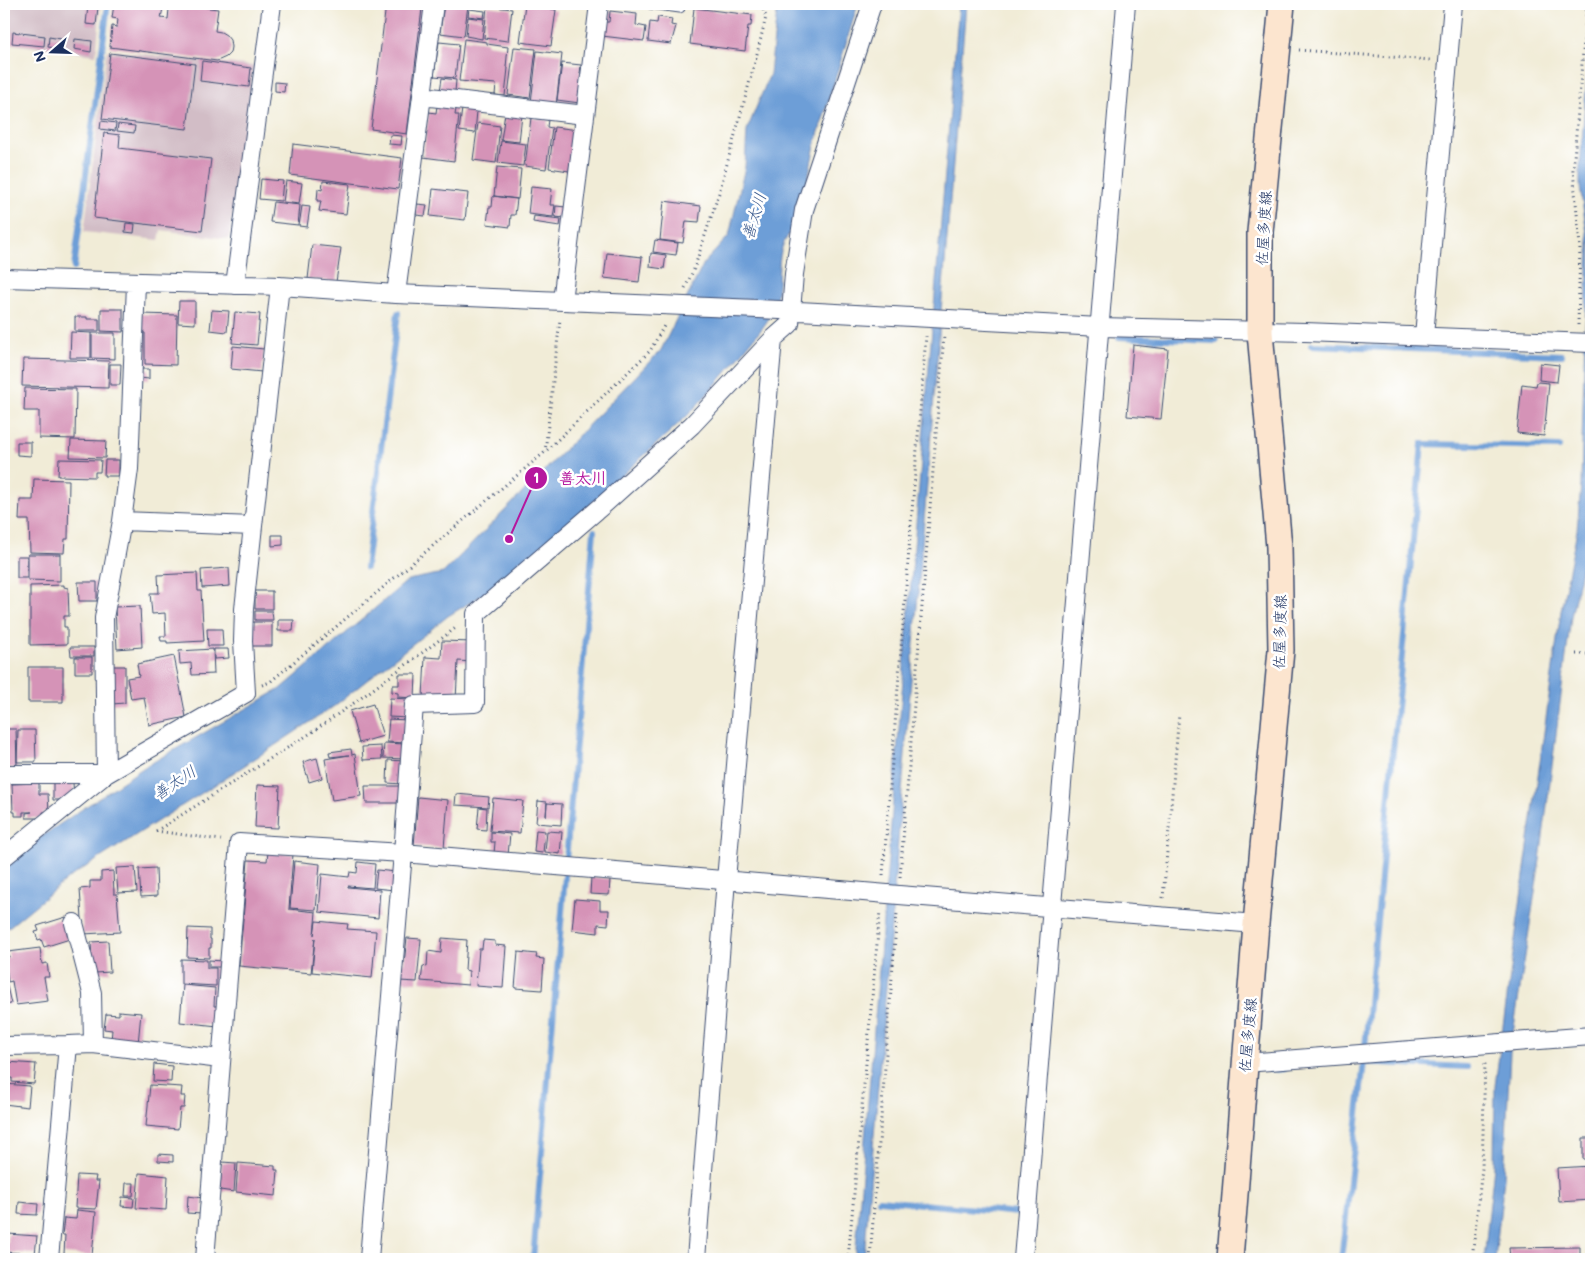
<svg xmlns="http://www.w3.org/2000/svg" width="1595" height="1263" viewBox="0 0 1595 1263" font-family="Mali,'Klee One',sans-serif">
	<rect width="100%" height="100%" fill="#fff"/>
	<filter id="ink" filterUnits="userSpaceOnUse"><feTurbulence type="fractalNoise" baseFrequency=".02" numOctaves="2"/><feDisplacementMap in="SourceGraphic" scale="10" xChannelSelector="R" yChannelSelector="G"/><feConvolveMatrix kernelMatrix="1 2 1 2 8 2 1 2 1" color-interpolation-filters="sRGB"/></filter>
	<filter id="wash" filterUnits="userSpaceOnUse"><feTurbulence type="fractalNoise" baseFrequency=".0096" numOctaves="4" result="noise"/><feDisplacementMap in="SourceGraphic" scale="20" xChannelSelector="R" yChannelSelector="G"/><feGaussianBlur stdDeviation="1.12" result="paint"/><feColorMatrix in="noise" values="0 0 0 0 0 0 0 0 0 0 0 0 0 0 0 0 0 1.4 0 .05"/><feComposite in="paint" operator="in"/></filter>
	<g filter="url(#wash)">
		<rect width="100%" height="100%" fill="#f1ecd7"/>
		<!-- industrial -->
		<path fill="#d2bdc6" d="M4,4h97l-5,51 -92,-12z
			M107,50l147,16 -25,173 -68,-9 -2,10 -75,-8z"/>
		<!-- water -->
		<path fill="#6d9ed7" stroke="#44669a" d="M775,4h83l-43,141 -17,80c-26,21 -16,48 -22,75 -4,21 -21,36 -33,52 -18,22 -36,43 -56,64l-177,162 -62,38 -115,91 -109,72 -154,98 -66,54v-65l34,-27 105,-71 139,-80 126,-108 35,-7 104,-105 114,-118 43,-87 25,-27 16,-69 2,-37 23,-56 7,-63z
			M959,4h7l-102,1255h-9z
			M1591,25v487l-1,16 -19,89 -31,243 -30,193 -6,125 -9,81h-11l10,-93 1,-80 7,-53 59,-422 16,-81 4,-45 4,-156 4,-83 -9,-59v-20z"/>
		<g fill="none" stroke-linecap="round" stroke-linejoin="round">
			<!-- stream -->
			<path stroke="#6d9ed7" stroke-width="6" d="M74,268l34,-264
				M1119,337l97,4
				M1311,345l251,10
				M366,568l32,-255
				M566,860l28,-329
				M1365,1047l57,-603 137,3
				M1361,1062l106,5
				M1270,1070l14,-1
				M879,1200l140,13
				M533,1259l32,-383
				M1341,1259l23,-197"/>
		</g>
		<g id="blocks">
			<!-- building -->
			<path fill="#d593b7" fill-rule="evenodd" d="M114,4l49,1v-1h12l43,5 -3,22 6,1 5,3 4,5 1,7 -1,6 -4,4 -9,4 -107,-14 2,-21 5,1 1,-8 -6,-1zM163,8l6,1 -1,10 -7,-1z
				M386,4l36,4 -15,126 -36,-5z
				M444,4l24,1 -4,31 -24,-3z
				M525,4h27l-1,5 5,1 -5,36 -31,-4z
				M88,6l10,1 -2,18 -10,-1z
				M487,6l25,3 -4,32 -24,-3z
				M694,8l58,7 -1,11h-3l-3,25 -55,-7z
				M469,9l16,2 -1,7 -16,-2z
				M610,11l27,3 -1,11 10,2 -2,14 -42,-5 2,-14h5z
				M468,17l16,2 -2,20 -16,-3z
				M658,17l14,2 -1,6 5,1 -5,18 -23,-3 2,-19 7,1z
				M13,32l32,4 -1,10 -32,-3z
				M49,37l12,2 -1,10 -12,-2z
				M75,39l17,2 -1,11 -17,-3z
				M464,39l23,3v2l21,3 -2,20 2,1 -3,28 -10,-1 1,-11 -37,-3z
				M439,42l20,2 -4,34 -21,-2z
				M514,47l22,2 -6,49 -22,-3z
				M537,51l25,3 -6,52 -25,-3z
				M110,53l85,11 -8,65 -85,-10z
				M202,61l49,7 -2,19 -49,-6z
				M562,63l19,2 -1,9 3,1 -3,28 -23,-3z
				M442,78l14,2 -1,12 -15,-1z
				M275,82l10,1 -1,9 -9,-1z
				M437,106l19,3 -1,6h4l-5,46 -31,-4 6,-45 7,1z
				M462,109l15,2 -2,22 -16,-2z
				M505,113l17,2 -3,27 -18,-2z
				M531,118l17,2 -1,7 5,1 -6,41 -21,-3z
				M101,121l15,2 -1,8 -15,-2z
				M478,123l22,3 -4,37 -23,-3z
				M118,124l17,2 -1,7 -17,-2z
				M554,127l25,3 -4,31h-5l-1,10 -20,-3z
				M104,133l16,2 -1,13 92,11 -9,72 -108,-13z
				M390,135l12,1 -1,9 -12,-1z
				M501,141l25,3 -3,22 -25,-3z
				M293,144l109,14 -4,31 -108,-14z
				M497,167l24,2 -3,30 -24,-3z
				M261,179l22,2 -2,20 -22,-2z
				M286,181l16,2 -3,21 -16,-2z
				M323,181l27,3 -4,30 -27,-3 2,-10h-4l1,-12 4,1z
				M531,187l21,2 -2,16h5l-2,12 -25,-3z
				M433,189l35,4 -3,27 -35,-4z
				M493,196l24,3 -2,16h-4l-1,12 -23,-3 2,-17h3z
				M664,201l37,5 -2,16 -13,-1 -3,22 -23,-3z
				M273,202l27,3 -2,20 -28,-3z
				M417,204l10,1 -2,11 -9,-1z
				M302,206l8,1 -3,20 -8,-1z
				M556,206l10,1 -1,11 -10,-1z
				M534,216l27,3 -1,7 -27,-4z
				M126,223l9,1 -1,9 -9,-1z
				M655,240l23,3 -2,12 -23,-3z
				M312,245l29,3 -5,34 -28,-3z
				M607,253l35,4 -3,25 -35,-4z
				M651,253l15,2 -2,14 -14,-2z
				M179,301h16v23l-17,-1z
				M101,309h22v23l-22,-1z
				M212,310l17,1 -2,21 -17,-2z
				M235,312l25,2 -3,31 -25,-2z
				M141,314l36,1 -1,50 -31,-1v-31l-4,-1z
				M75,317h12v2h12v12h-24z
				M71,332l20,1v25h-21z
				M92,333h23v26l-23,-1z
				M1133,345l35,4 -7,70 -34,-3z
				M233,346l31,3 -2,23 -31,-3z
				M23,359l86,2 -1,27 -86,-2z
				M1540,363l19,2 -2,17 -18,-2z
				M110,364h11l-1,21h-10z
				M140,369h9v10l-9,-1z
				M1537,382l12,1 -5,53 -27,-3 5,-49 14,2z
				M25,388l51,1 -1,50 -36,-1v-27h-15z
				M71,440l35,1 -1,17 -35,-1z
				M17,442h14v14l-14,-1z
				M59,459l42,1 -1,12h-5v5l-37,-1z
				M105,460h14v16h-15z
				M34,479l35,1 -1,59h-3l-1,14 -34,-1 -1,-32h-10l1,-20h13z
				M272,535h11v10l-11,1z
				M28,554h32v27l-32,-1z
				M17,556h10v22h-10z
				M229,568l1,18 -28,2 -1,-18z
				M197,573l1,18h3l3,50 -37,2v-2h-6l-1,-5h6l-1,-23 -13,1 -2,-21h9l-1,-18z
				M78,582h19v19h-18z
				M64,585v2l4,1 1,28h-5v11h3v17l-37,1v-59z
				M255,591h17v18h-17z
				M140,606l2,41 -25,2 -2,-42z
				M255,611h17l1,9h-18z
				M278,620h16l-1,11h-15z
				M247,622h25v24h-25z
				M207,629h15l1,17h-15z
				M442,641l30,1v20l-14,-1 -2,39 -33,-2 2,-41 16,1z
				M70,647h24v9h-23z
				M213,649l1,25 -22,1 -1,-12 -11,1 -1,-13z
				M214,649h14l1,9 -15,1z
				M174,656l12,61 -37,8 -5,-28 -13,2 -4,-21 12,-2 -2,-12z
				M75,657h17v16h-17z
				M112,666h13v37l-13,1z
				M28,667h35v35h-35z
				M399,674h17l-1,24 -17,-1v-4l-6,-1v-7h7z
				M390,698l19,1 -1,19 -19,-1z
				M373,704l10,32 -24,7 -9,-32z
				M389,719l18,1 -1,23 -19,-1z
				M4,729h12l1,39h-13z
				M18,730h17l1,32h-19z
				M384,743l21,1v15l-22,-1z
				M381,746l1,13 -19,1 -1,-13z
				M351,749l1,6 3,-1 6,42 -29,4 -7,-41 24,-4 -19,2 -1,-5z
				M317,758l5,20 -13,4 -6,-20z
				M388,760l16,1 -1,23 -16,-1z
				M4,780h4l1,22h-5z
				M39,783v11h9l1,18h-6v6h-17v-5l6,-1h-9v4h-8v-4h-2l-1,-28z
				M53,783h20l1,13 -5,4h-16z
				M257,785l23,1 -2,42 -23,-1z
				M365,786h37v17h-36z
				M456,794l33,3 -1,10 -33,-2z
				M418,797l30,3 -4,48 -30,-2z
				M493,798l30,3 -3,32 -30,-2z
				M538,801l9,1 -1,15 1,-14 15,1 -1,21 -25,-2z
				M479,807l8,1 -1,22 -9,-1z
				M536,830l9,1 -2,22 -9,-1z
				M547,831l15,1 -2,22 -15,-2z
				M491,832l19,2 -2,21 -14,-1 1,-12h-4z
				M268,852l25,2 -4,55 27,3 -2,23 2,-14 32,3 -1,5 29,2 -4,47 -60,-6 3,-34 -4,35 -72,-7 9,-106 19,1z
				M294,861l26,3 -4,46 -26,-2z
				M358,862l17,2 -2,24 -25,-2v1l32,3 -2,28 -59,-6 3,-38 27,3 1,-5 7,1z
				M135,867l2,25 -19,1 -2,-25z
				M156,868l1,28 -16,1 -2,-28z
				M377,870l19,2 -2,18 -19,-2z
				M113,871l1,23h3l3,38 -37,2 -3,-45 10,-1v-7h11v-9z
				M591,877l19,2 -1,16 -19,-1z
				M575,899l25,2v9h9l-1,15 -10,-1v9l-26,-3z
				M66,917l7,21 -29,9 -3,-8 -3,1 -3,-8 4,-1 -2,-5z
				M188,928l22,1v10h1v9h-2v10l-22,-1z
				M407,938l14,1 -4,43 -17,-1 1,-18h3z
				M442,938l25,2 -2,30 4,1 -1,14 -47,-4 2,-15 4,1 1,-16 13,2z
				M483,940l12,1v4l11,1 -3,42 -27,-2 3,-37h3z
				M108,941l2,31 -15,1 -1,-9h-2l-1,-22z
				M40,948l2,16 5,-1 2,14h-5l4,24 -32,4 -4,-24 -4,1 -3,-24 4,-1 -1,-5z
				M518,952l19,2 -1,4 8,1 -2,31 -27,-2z
				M181,959l26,1v8h9v18l-35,-2z
				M209,960l14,1v6h-14z
				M4,973l7,31 -7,1z
				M183,985l32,3 -1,18h5l-1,20 -38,-4z
				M119,1011l22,2 -3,31 -27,-3 1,-11 -8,-1 2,-15 13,1z
				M7,1062l29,2 -2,20 -22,-2v-4h-6z
				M154,1064l18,2 -1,16 -18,-1z
				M5,1084l25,2 -2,21 -24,-3z
				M150,1085l32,2 -1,9h4l-1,12h-4l-2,21 -32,-3z
				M1583,1138h8v21h-8z
				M158,1154l15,1v7l-15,-1z
				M222,1162l14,1 -2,29 -14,-2z
				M238,1163l37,3v4h3l-2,26 -40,-4z
				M1591,1166v34l-32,2 -2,-34z
				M139,1173l29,3 -2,34 -30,-2z
				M77,1175l19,1 -1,5h4l-3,28 -21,-1z
				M126,1183h8l-1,13h-8z
				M188,1196l15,2 -1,16 -15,-1z
				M122,1197l12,1 -1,9 -12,-1z
				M19,1202l19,2 -1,11 -19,-1z
				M77,1210l19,2 -4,44 -28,-2 1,-19h-3l2,-17 12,1z
				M8,1234l29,2 -2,18 -31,-2v-9h4z
				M1580,1247v12h-70l-1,-11z"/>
		</g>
	</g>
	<g filter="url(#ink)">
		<use href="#blocks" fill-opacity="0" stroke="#3b4b70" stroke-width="1"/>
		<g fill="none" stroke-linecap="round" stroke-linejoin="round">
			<!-- lane casing -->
			<g stroke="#3b4b70" stroke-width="11">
				<path id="lane" d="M650,4l30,4"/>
			</g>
			<!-- street casing -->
			<g stroke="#3b4b70" stroke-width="20">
				<path id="street" d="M422,96l163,19
					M4,278l276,8 116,8 384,16 320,17 205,5 286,11
					M235,285l37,-281
					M396,294l38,-290
					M562,301l37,-297
					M1424,336l29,-332
					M122,521l131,5 27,-240
					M4,774h102l-2,-156 18,-97 7,-52 7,-186
					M4,857l102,-83 140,-81 -3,-52 1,-32 9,-83
					M74,923l18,70 1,51
					M4,1046l64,-1
					M1245,1063l346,-27
					M49,1259l19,-214 25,-1 128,15
					M205,1259l34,-416 164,10 496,42 357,29
					M369,1259l34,-406 11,-148 61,-2 1,-89 126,-108 90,-81 81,-86 17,-15 4,-50 10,-64 68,-206
					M696,1259l30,-379 47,-541
					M1023,1259l103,-1255"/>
			</g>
			<!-- secondary casing -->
			<g stroke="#3b4b70" stroke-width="28">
				<path id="secondary" d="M1230,1259l26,-335 25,-274 -2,-103 -19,-215v-100l22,-228"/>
			</g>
			<!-- path -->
			<path stroke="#3b4b70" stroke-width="3" stroke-dasharray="1 4" stroke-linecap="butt" d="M1299,50l131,10
				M685,288l9,-19 25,-76 36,-131 11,-45 -5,-13
				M1578,325l2,-79 -7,-76 14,-166
				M545,452l15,-133
				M1576,654h15
				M262,685l8,-3 275,-230 105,-101 15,-27
				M156,831l155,-98 50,-35 96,-71
				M156,831l65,9
				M883,875l43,-539
				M900,877l44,-542
				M1163,898l16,-184
				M848,1259l32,-348
				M870,1259l27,-346
				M1472,1259l10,-91 3,-106"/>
			<!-- lane -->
			<use href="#lane" stroke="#fff" stroke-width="9"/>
			<!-- street -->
			<use href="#street" stroke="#fff" stroke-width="18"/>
			<!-- secondary -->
			<use href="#secondary" stroke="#fce5cf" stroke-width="25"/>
		</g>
	</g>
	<g text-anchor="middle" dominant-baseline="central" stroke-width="5" stroke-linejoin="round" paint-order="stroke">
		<!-- street labels -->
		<g font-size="15" fill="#1b2f5e" stroke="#fff">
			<text transform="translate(1263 228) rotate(-87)">佐屋多度線</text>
			<text transform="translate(1279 632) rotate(-89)">佐屋多度線</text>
			<text transform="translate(1247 1035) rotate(-85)">佐屋多度線</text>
		</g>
		<!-- water labels -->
		<g font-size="16" font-style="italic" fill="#3c5b8e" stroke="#fff">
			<text transform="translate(753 216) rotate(-73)">善太川</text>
			<text transform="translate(174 782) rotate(-34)">善太川</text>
		</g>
	</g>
	<!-- callouts -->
	<path fill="none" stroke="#b5179e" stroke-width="2" d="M509 539L536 478"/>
	<g fill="#b5179e" stroke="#fff" stroke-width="2">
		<circle cx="509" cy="539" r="5"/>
		<circle cx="536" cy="478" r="12"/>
	</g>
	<g font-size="15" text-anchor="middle" font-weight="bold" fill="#fff">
		<text x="536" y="483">1</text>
	</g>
	<g font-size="16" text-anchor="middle" font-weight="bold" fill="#b5179e" stroke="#fff" stroke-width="5" stroke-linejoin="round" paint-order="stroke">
		<text x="583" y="484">善太川</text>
	</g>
	<!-- margin -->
	<rect width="1595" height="1263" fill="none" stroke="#fff" stroke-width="20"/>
	<!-- north arrow -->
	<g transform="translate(52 52) rotate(250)" stroke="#ffffff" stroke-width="4" paint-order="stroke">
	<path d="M0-4L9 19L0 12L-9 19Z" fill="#1b2f5e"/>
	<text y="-8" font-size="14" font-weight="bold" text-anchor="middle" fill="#1b2f5e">N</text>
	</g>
</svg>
